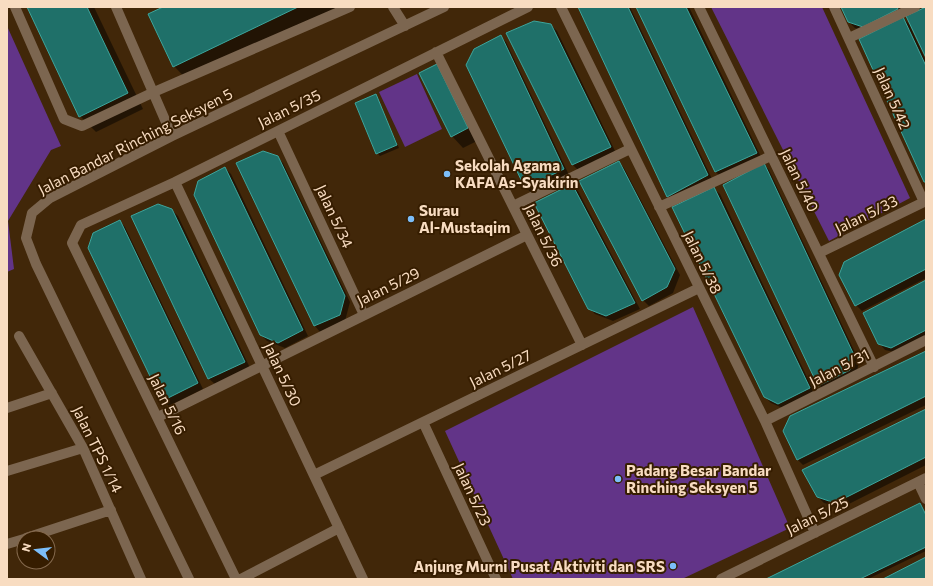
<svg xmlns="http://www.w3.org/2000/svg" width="933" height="586" viewBox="0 0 933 586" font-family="Commissioner,sans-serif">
	<rect width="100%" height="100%" fill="#412709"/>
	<!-- green -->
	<path fill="#623488" d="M711,7h111l88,191 -81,43z
		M7,26l54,120 -10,4 -43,71 6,48 -7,3z
		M417,74l25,55 -37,18 -26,-55z
		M693,307l97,221 -108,51h-169l-68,-148z"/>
	<!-- shadow -->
	<path fill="#0007" d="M28,7h66l49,102 -47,23 -16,-16z
		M165,7h181l-157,75 -15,-16z
		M579,7h51l83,174 -39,21 -6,-6z
		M637,7h52l73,152 -41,18 -6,-6z
		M842,7h57l4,8 -34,17 -14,-4 -6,-6z
		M903,18l6,6 17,37v121z
		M551,25l6,6 59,122 -38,17 -5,-5z
		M500,36l6,6 63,133 -37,18 -6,-5 -59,-123z
		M448,77l31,63 -16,8 -11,-12z
		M376,96l23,52 -19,8 -3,-3z
		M277,157l6,6 67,139 -5,19 -25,11 -5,-6 -78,-162z
		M619,162l5,6 56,107 -7,18 -24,13 -6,-6z
		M764,164l5,6 90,191 -3,15 -31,15 -6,-6z
		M225,168l6,6 77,162 -23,12 -18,-7 -6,-6z
		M572,185l6,6 62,118 -27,12 -18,-7 -6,-6z
		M714,189l6,5 95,200 -30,15 -14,-6 -6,-6z
		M172,210l6,6 72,152 -35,16 -6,-5 -77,-162z
		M926,220v58l-64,33 -6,-6z
		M120,221l5,6 78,162 -34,17 -6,-5z
		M926,281v57l-28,15 -13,-3 -6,-7z
		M926,352v53l-123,60 -6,-6z
		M926,411v54l-85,43 -17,-5 -6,-6z
		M920,504l6,10v37l-58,28h-97z"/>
	<!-- building -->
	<path fill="#1f7069" stroke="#3da59c" d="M27,7h60l41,86 -49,24z
		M163,7h135l-125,60 -25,-53z
		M578,7h50l80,168 -41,22z
		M636,7h50l71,146 -42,19z
		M841,7h56l1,2 -35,18 -15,-5z
		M926,7v51l-20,-42z
		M903,17l23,49v116h-2l-65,-143z
		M534,21l17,3 60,123 -39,18 -66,-132z
		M501,35l63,134 -39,19 -59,-123 8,-16z
		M437,64l31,64 -17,9 -32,-64z
		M376,94l21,51 -21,9 -21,-51z
		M263,151l15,5 67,140 -5,19 -26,11 -78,-163z
		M619,161l56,108 -8,18 -25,14 -63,-120z
		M764,163l90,192 -4,15 -32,16 -95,-201z
		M225,167l78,163 -25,13 -18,-8 -66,-140 4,-14z
		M572,184l63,119 -29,13 -18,-7 -54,-106z
		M714,187l96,201 -32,16 -14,-7 -92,-190z
		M158,204l14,5 73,153 -37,17 -77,-163z
		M926,219v50l-71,37 -16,-31 5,-13z
		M120,220l78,163 -36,18 -74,-153 5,-15z
		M926,280v50l-35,18 -13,-4 -15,-31z
		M926,351v45l-129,64 -14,-29 7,-15z
		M926,409v48l-91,46 -18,-6 -15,-27z
		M920,503l6,12v32l-66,32h-94z
		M926,557v22h-43z"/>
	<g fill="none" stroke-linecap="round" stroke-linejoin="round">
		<!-- minor -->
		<path stroke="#7c6650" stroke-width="10" d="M15,7l49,112 18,7 72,-34 196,-85
			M116,7l56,129
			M393,7l12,19
			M561,7l204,414 50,112
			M699,7l175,360
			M834,7l90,195
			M849,38l66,-31
			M436,52l146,293
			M278,131l86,184
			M175,182l188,397
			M513,206l117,-57
			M659,207l112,-51
			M819,253l107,-52
			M19,336l64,112 58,131
			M7,408l45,-15
			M158,417l369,-182
			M765,421l161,-81
			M423,422l73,157
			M7,471l76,-23
			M314,475l385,-187
			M918,482l8,17
			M26,538l85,-28
			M7,544l17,-5
			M189,579l-153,-315 -10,-26 6,-25 18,-15 122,-62 272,-129
			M236,579l-164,-336 9,-18 94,-43 353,-175
			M241,579l98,-51
			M721,579l205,-101"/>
	</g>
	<!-- markers -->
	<g fill="#7cbef9" stroke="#361d00" stroke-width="1.5">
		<circle cx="447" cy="174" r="4"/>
		<circle cx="411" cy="219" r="4"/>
		<circle cx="618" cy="479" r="4"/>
		<circle cx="673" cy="566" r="4"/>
	</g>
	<g text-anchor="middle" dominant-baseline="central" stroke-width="4" stroke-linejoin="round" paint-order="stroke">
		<!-- street labels -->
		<g font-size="15" fill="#f8dcc1" stroke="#361d00">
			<text transform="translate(893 98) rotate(66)">Jalan 5/42</text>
			<text transform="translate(289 108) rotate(-26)">Jalan 5/35</text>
			<text transform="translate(135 141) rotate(-27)">Jalan Bandar Rinching Seksyen 5</text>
			<text transform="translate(800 180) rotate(64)">Jalan 5/40</text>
			<text transform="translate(866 214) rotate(-26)">Jalan 5/33</text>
			<text transform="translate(335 216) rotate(65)">Jalan 5/34</text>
			<text transform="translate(544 235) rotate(64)">Jalan 5/36</text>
			<text transform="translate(703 262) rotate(64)">Jalan 5/38</text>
			<text transform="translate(388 286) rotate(-26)">Jalan 5/29</text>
			<text transform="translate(839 367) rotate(-27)">Jalan 5/31</text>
			<text transform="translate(500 368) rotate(-26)">Jalan 5/27</text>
			<text transform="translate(283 374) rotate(65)">Jalan 5/30</text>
			<text transform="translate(168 404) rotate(64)">Jalan 5/16</text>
			<text transform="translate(98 449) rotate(64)">Jalan TPS 1/14</text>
			<text transform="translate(473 494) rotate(65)">Jalan 5/23</text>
			<text transform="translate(817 515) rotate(-26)">Jalan 5/25</text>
		</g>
		<!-- poi labels -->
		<g font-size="15" font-weight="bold" fill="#f8dcc1" stroke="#361d00" text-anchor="start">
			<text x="455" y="165">Sekolah Agama<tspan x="455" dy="17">KAFA As-Syakirin</tspan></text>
			<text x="419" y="210">Surau<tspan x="419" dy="17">Al-Mustaqim</tspan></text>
			<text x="626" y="470">Padang Besar Bandar<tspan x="626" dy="17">Rinching Seksyen 5</tspan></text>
			<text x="665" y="566" text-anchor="end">Anjung Murni Pusat Aktiviti dan SRS</text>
		</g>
	</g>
	<!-- border -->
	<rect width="933" height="586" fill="none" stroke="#f8dcc1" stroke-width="16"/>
	<!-- north arrow -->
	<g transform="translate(36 550) rotate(285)"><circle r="19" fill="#361d00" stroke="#84694d"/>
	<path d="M0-3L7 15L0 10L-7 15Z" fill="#7cbef9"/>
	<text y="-6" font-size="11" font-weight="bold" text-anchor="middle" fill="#f8dcc1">N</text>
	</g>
</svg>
